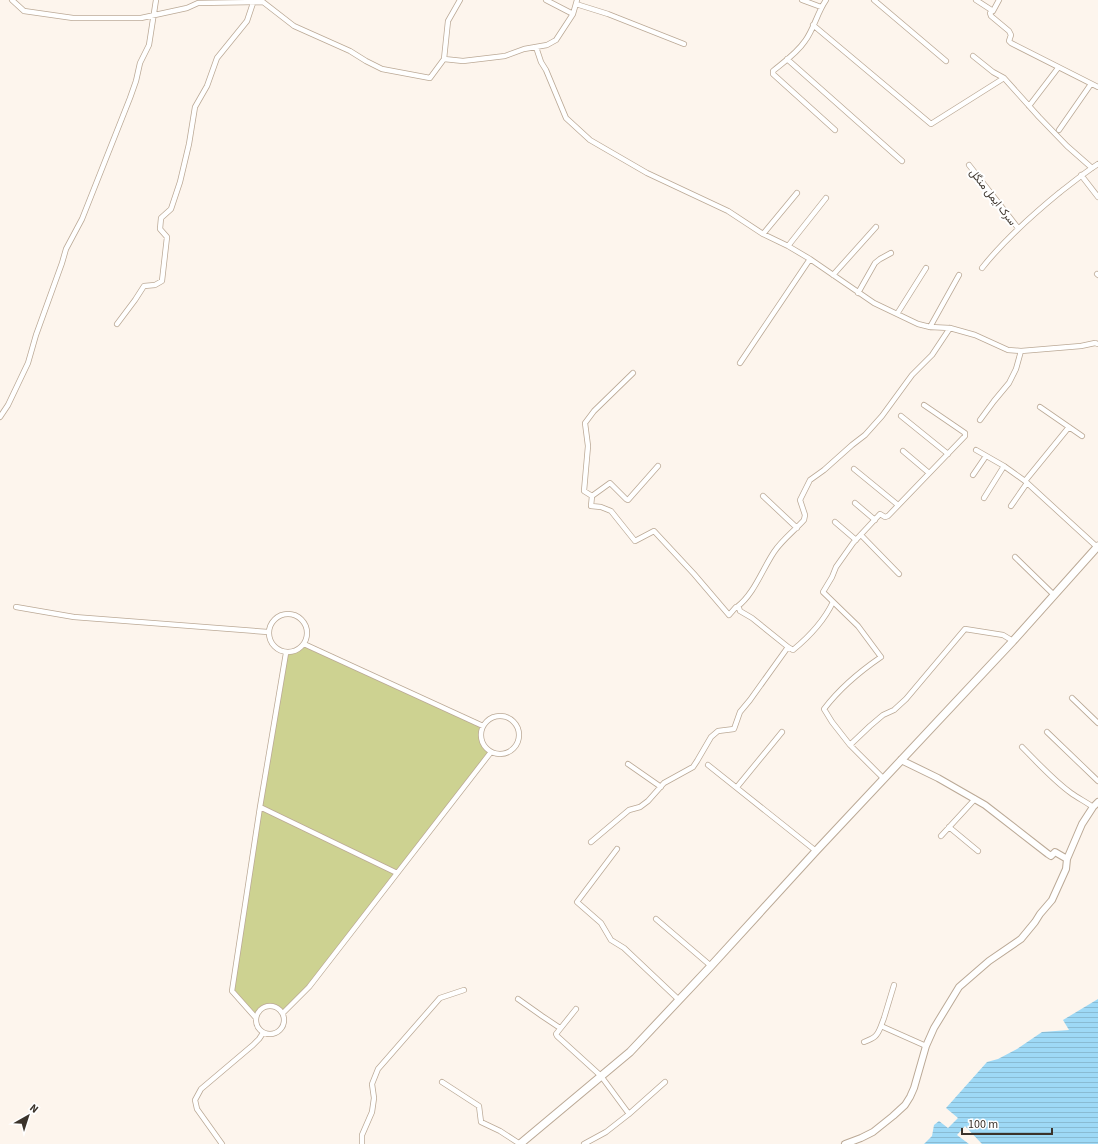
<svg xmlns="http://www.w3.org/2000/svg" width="1098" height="1144" viewBox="0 0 1098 1144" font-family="'Source Sans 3',Vazirmatn,sans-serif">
	<defs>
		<pattern id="water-rules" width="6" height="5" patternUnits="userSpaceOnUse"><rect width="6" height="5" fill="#9ed9f6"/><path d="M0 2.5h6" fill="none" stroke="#89bbd3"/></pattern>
	</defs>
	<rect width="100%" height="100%" fill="#fdf5ed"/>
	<!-- green -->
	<path fill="#cdd291" d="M304,644l179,82c-3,11 -1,19 8,26l-182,235 -26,26c-10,-11 -22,-9 -27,5l-24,-27 54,-338c8,-1 13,-3 18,-9z"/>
	<!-- water -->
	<path fill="url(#water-rules)" d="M1098,999v145h-116l-17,-18 -8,9 12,9h-45l8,-8 2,-11 5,-4 9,7 10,-10 -12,-10 41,-46 11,-3 19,-10 25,-17 27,-2 -6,-10z"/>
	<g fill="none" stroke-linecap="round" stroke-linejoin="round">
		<!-- minor casing -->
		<g stroke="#bba996" stroke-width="6">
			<path id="minor" d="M12,0l12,11 49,7h68l46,-10 11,-5 65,-1 31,24 56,25 16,10 16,8 48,9 14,-19 19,2 42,-5 19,-7 23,-4 9,-5 17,-26 4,-14
				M546,0l27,14
				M802,0l19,7
				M826,0c-9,13 -12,29 -21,41 -8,12 -21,21 -32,30v3l62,56
				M874,0l72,61
				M976,0l17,11
				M999,0l-6,11 -3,2 1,3 18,15 2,4 -2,6 2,2 87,44
				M576,4l32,10 76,30
				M813,25l118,99 73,-46
				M536,47l5,15 5,8 20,48 24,22 57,33 81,38 35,23 25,12 22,13 64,44 44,21 12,3 20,1 25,7 33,15 13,1 60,-5 14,-3 3,1
				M973,56l20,16 11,6 35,39 28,29 25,22
				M444,59l4,-38 12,-21
				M787,59l115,102
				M1029,106l29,-38
				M1059,130l32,-46
				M969,165l49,63
				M1081,175l17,22
				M763,234l34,-41
				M788,246l38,-48
				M982,268c22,-28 49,-52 77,-75 13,-10 25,-20 39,-29
				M1097,274l1,1
				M833,275l43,-48
				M858,293l17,-30 5,-4 11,-6
				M897,314l29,-46
				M117,324l18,-24 9,-14 11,-1 7,-4 5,-44 -7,-8 1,-11 10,-9 9,-27 9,-38 6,-37 12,-21 10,-28 30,-37 6,-18
				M930,327l29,-52
				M740,363l70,-104
				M633,373l-39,38 -9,12 3,23 -4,45 8,5 -1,10 10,1 10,4 24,30 19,-10 40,43 35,41 7,-8 3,1 1,3 12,7 36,29
				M1040,407l42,29
				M901,416l47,38
				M0,417l8,-12 20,-42 8,-28 26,-72 4,-14 16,-30 48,-121 6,-17 4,-18 9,-18 7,-45
				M980,420l14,-19 15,-18 7,-14 5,-18
				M976,450l28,16 21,15 72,66
				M903,451l26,22
				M854,469l44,36
				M973,475l13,-19
				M1025,481l44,-54
				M592,496l18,-13 16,16 2,1 30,-34
				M763,496l34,32
				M984,498l20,-32
				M855,503l20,17
				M1011,506l16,-23
				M835,522l21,18
				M861,535l38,39
				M1015,557l39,38
				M16,607l58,10 194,15
				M737,607c17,-13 25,-37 37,-55 8,-12 20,-21 30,-32l1,-5 -5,-15 10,-20 14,-10 28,-25 13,-10 17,-19 30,-41 20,-20 18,-27
				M269 633a19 19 0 1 1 38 0a19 19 0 1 1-38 0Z
				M304,644l179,82
				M1072,698l26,25
				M481 735a19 19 0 1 1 38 0a19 19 0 1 1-38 0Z
				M1047,732l51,49
				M850,745l20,-19 13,-11 11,-5 12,-11 59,-70 38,6 10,6
				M1022,747c16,16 31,33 49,46 7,5 15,9 22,14
				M628,764l33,23
				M708,765l108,86
				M884,779l-34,-34 -18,-23 -8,-13c16,-21 35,-37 57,-52l-23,-31 -35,-34 9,-15 4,-10 17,-24 27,-29 5,3 3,-1 77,-80v-3l-41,-28
				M737,787l45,-55
				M260,807l137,66
				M949,827l29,24
				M941,836l34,-37
				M591,842l38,-32 11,-3 8,-6 16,-18 29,-16 4,-6 14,-24 7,-6 16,-2 6,-17 10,-12 38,-53 5,3c17,-14 31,-29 40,-48
				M617,849l-40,53 24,21 10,17 13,8 55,52
				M656,919l55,47
				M894,985l-10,33 -3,8 45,20
				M518,999l24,17 18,12
				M256 1020a14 14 0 1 1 28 0a14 14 0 1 1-28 0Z
				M576,1009l-20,25 1,2 44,40 28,38
				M283,1013l26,-26 182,-235
				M256,1018l-24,-27 28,-184 26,-154
				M864,1042c10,-4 13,-5 17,-16
				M442,1082l37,24 2,16 19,9 20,13
				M222,1144l-25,-35 -2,-9 6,-11 52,-44 6,-6 4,-6
				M362,1144v-9l10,-23 2,-14 -2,-14 6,-15 62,-71 24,-8
				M584,1144l22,-12 23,-18 36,-32"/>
		</g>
		<!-- tertiary casing -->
		<g stroke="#bba996" stroke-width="8">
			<path id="tertiary" d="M901,760l37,18 47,27 63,49 3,2 4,-4 12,7
				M845,1144l16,-6 12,-6 20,-16 12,-11 5,-8 4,-9 12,-42 8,-18 25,-41 30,-26 32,-22 14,-17 5,-8 12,-14 14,-31 1,-10 15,-35 11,-17 5,-5"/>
		</g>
		<!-- secondary casing -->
		<g stroke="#bba996" stroke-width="9">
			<path id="secondary" d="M520,1144l110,-92 81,-86 105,-115 197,-210 85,-95"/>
		</g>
		<!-- minor -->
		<use href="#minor" stroke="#fff" stroke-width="4.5"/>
		<!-- tertiary -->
		<use href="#tertiary" stroke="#fff" stroke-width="6"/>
		<!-- secondary -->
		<use href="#secondary" stroke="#fff" stroke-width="7"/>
	</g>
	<g text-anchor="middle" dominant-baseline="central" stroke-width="4" stroke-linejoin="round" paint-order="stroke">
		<!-- street labels -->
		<g font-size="11" fill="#3b332b" stroke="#fff">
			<text transform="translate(993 197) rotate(52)">سرک ایمل منگل</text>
		</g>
	</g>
	<!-- north arrow -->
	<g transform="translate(28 1116) rotate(39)" stroke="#ffffff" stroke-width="3" paint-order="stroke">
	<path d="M0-3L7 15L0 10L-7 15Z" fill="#3b332b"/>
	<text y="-6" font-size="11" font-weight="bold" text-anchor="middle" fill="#3b332b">N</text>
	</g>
	<!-- scale -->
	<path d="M962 1128v6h90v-6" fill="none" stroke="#3b332b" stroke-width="2"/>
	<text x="968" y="1128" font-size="12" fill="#3b332b" stroke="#ffffff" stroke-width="3" paint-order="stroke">100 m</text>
</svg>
